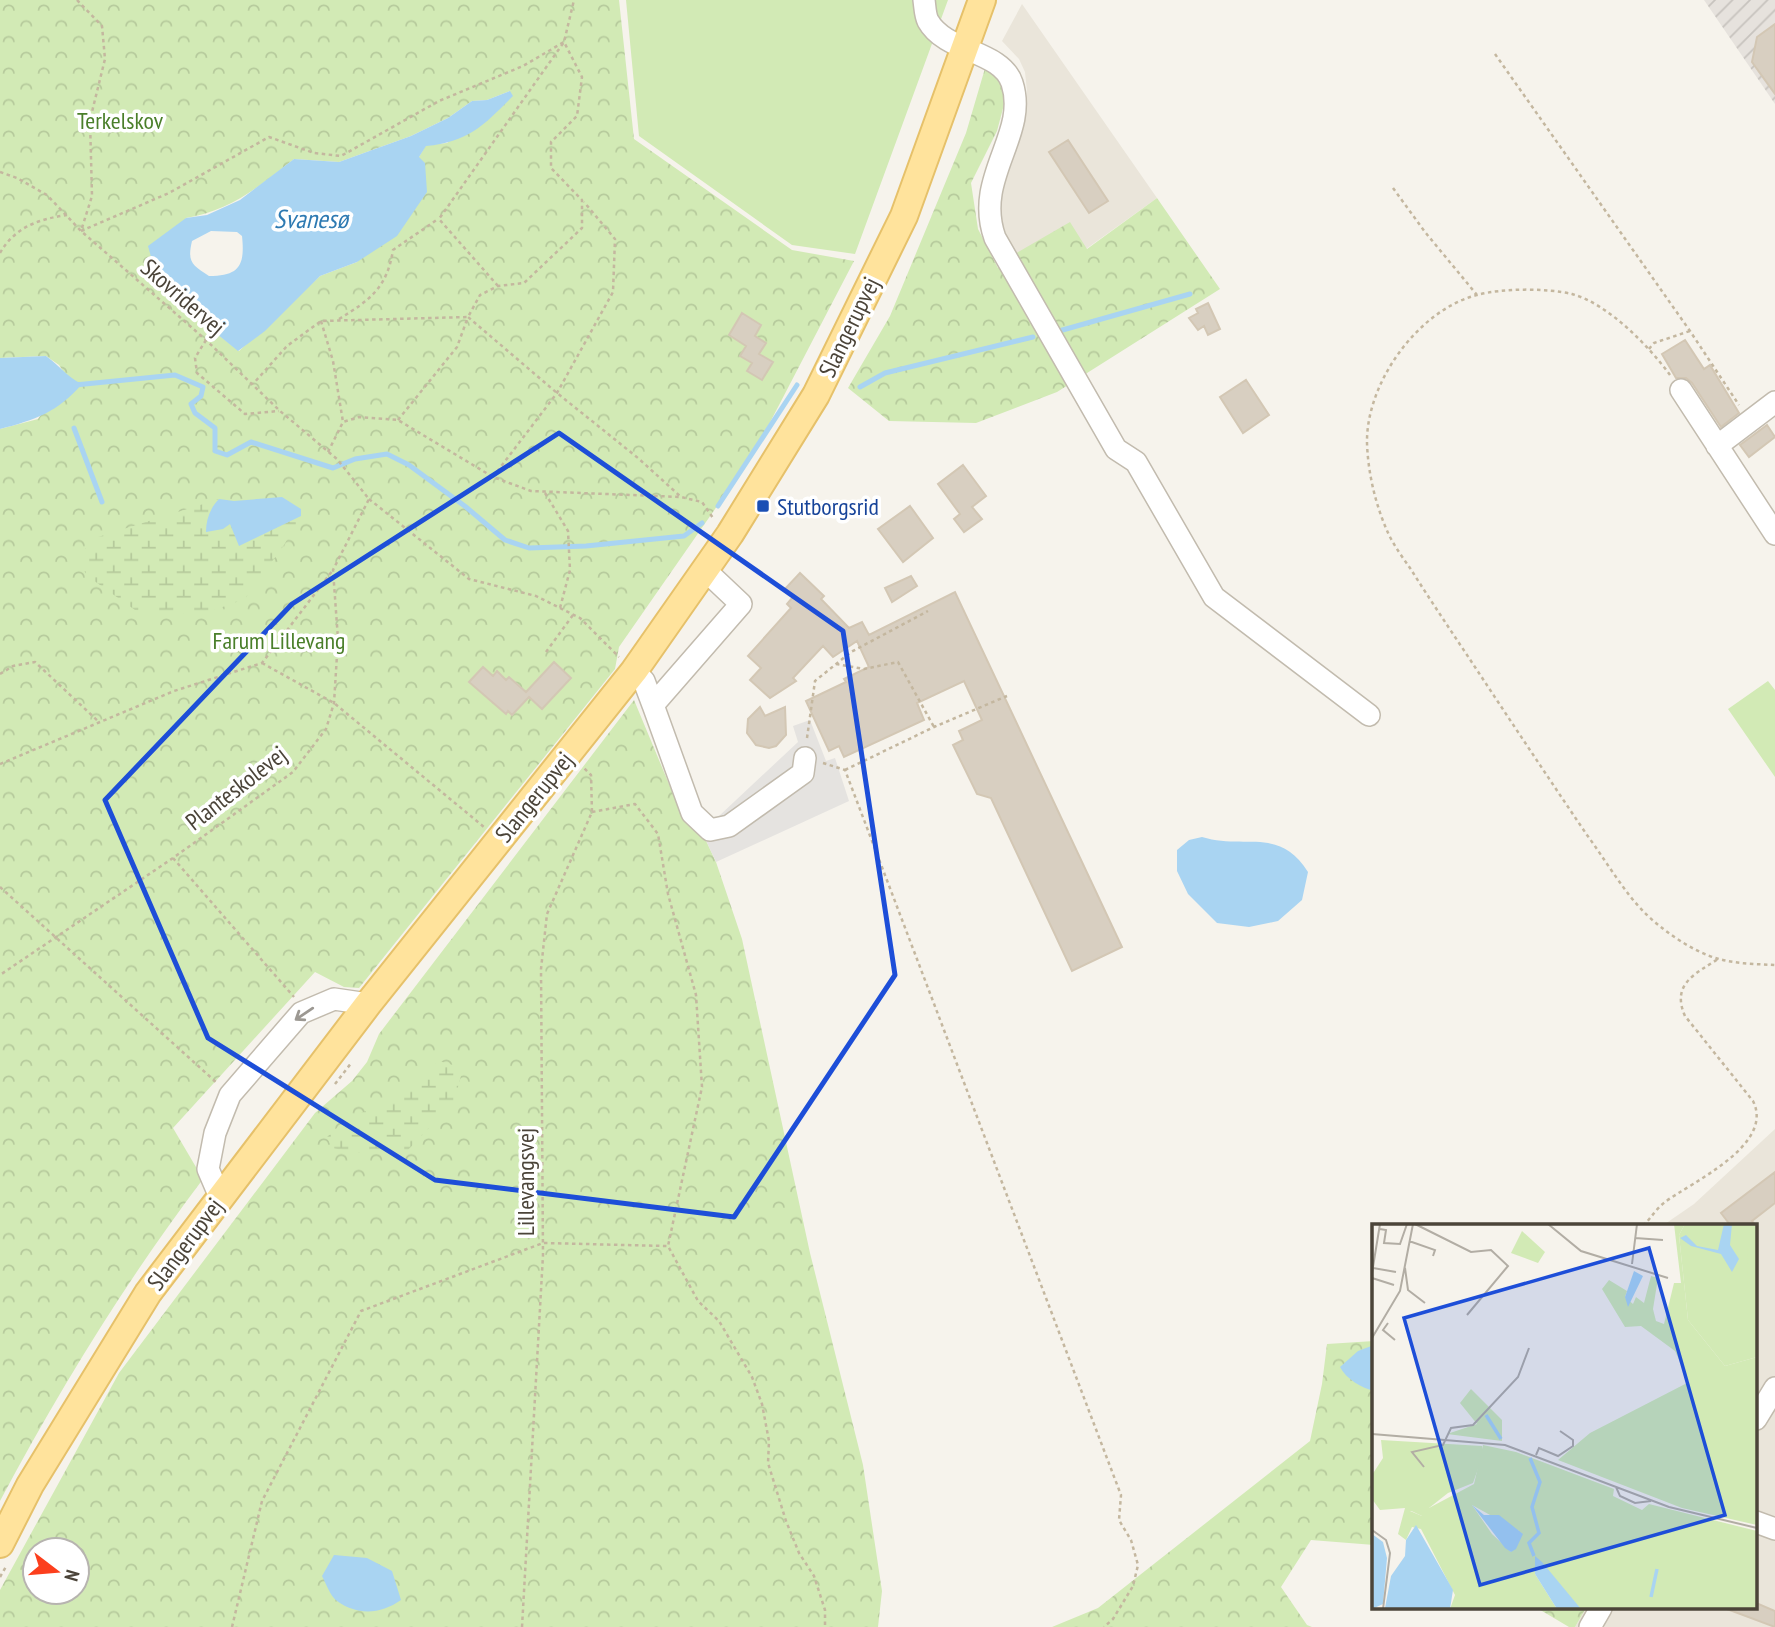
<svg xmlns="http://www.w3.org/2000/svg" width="1775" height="1627" viewBox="0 0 1775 1627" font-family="'PT Sans Narrow',sans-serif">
	<defs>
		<pattern id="industrial-furrows" width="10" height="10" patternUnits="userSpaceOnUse" patternTransform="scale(1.75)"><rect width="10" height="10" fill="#e6e2dd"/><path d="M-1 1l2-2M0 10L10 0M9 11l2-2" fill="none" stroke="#c7c3be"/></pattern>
		<pattern id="forest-crowns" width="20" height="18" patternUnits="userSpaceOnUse" patternTransform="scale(1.75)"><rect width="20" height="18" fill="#d2eab5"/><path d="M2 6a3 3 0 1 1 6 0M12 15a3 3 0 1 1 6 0" fill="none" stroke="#b6ca9c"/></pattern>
		<pattern id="wetland-marsh" width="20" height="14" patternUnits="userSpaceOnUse" patternTransform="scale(1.75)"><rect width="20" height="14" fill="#d2eab5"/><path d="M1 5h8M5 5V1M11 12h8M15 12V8" fill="none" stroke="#b6ca9c"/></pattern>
	</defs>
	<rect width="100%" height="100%" fill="#f6f3ec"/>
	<!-- residential -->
	<path fill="#eae5da" d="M1022,4l135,194 -71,51 -73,6 -16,-35 2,-21 27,-91 1,-17 -2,-19 -6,-13 -17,-18z
		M1775,1129v498h-200l11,-19h170v-382h-94l32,-22z"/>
	<!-- industrial -->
	<path fill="url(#industrial-furrows)" d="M1704,0h71v104z"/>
	<!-- grass -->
	<path fill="#d2eab5" d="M626,0h322l-93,254 -63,-9 -153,-109z
		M1768,681l7,9v87l-47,-68z"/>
	<!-- forest -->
	<path fill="url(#forest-crowns)" fill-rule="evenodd" d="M0,0h619l15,139 158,111 62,11 -100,192 -135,194 -4,22 -256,319 -15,-1 -29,-15 -142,156 30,51c-77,102 -143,209 -203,322v-1072l38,-10 29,-42 -8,-12 -13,-9 -46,2zM510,91l-63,52 -21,2 -69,117 -37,14 -81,75 -38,-30 -39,-37 24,-66c44,-7 74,-32 108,-59l45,3 72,-26 37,-18 24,-17 15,-1z
		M986,65l19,16 1,16 -9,34 -26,52 7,46 20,39 15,-13 57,-33 17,27 70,-51 63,91 -163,103 -81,31 -87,-2 -41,-33 42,-72 76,-183z
		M634,700l50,120 18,12 14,30 26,77 68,314 53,212 19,126 -4,36h-878v-37l119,-217 196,-260 37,-32 15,-19 12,-28zM35,1550h42v42h-42z
		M1374,1341v204l-63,-5 -30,47 26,38 5,2h-260l46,-19 212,-167 12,-57 5,-40z
		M1537,1608h49l-11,19h-6z"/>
	<!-- wetland -->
	<path fill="url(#wetland-marsh)" d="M219,499l-7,7 -1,27 12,-4 7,-5 9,21 62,-29 -17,29 -39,54 -31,11 -38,4 -41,-4 -49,-35 -7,-19 16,-18z
		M439,1061l24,7 -9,34 -49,51 -40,1 -33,-6 -5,-11 21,-19 43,-17z"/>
	<!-- parking -->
	<path fill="#e5e3e0" d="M810,720l16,41 9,-3 14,43 -133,61 -14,-30 96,-90 -5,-16z"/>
	<!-- water -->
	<path fill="#a9d4f2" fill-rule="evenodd" d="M510,91l3,5c-29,29 -44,46 -87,50l-7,11 6,6 2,29 -30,44 -40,26 -37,14 -55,55 -27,20 -37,-30 -39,-37 -9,-20 -5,-18 38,-28 21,-3 33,-15 54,-41 45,3 72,-26 37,-18 24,-17 15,-1zM211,231l26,1 5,4c3,29 -2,40 -33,40 -17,-11 -22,-14 -17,-35z
		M46,356c13,9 21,21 36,28 -24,28 -47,36 -82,45v-71z
		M282,497l19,12v7l-62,30 -9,-22 -7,5 -17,3c0,-12 4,-24 13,-33l15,2z
		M1202,837c43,13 77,-11 106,35l-6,28 -24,21 -29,6 -32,-4 -29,-29 -11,-23v-21l12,-10z
		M1374,1345v46c-12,-3 -28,-12 -34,-24l18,-16z
		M334,1555l33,3 25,13 9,29c-20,14 -43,16 -64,1 -7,-5 -11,-18 -15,-25z"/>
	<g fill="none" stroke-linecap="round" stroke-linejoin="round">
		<!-- stream -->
		<path stroke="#a9d4f2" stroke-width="5" d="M1059,331l131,-37
			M75,385l100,-10 28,12 -2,9 -10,8 4,9 20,15v23l12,4 24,-13 82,26 22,-9 32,-5 22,11 57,42 39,33 24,8 57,-2 98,-10 18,-13
			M860,387l25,-14 148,-36
			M74,428l28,74
			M718,506l79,-121"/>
	</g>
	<!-- building -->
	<path fill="#d8cfc1" stroke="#d3c7b4" stroke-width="2" d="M1775,24v70l-23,-32 5,-25z
		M1068,140l40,61 -19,12 -40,-61z
		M1208,303l12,26 -12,6 -4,-9 -6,4 -9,-12 9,-5 -2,-4z
		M742,313l19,12 -6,11 11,7 -7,11 14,8 -11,18 -15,-9 5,-8 -12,-7 6,-10 -17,-11z
		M1685,340l19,29 6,-4 29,48 -18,14 -29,-44 -6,-5h-10l-14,-24z
		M1246,380l23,35 -26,18 -23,-36z
		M1767,425l8,12 -26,20 -9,-12z
		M963,465l23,31 -14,11 10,12 -18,13 -10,-13 6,-5 -22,-30z
		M910,506l23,32 -30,24 -25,-33z
		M800,573l24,23 -3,3 28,29 13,-6 7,13 86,-43 167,355 -50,24 -81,-173 -14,-4 -24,-49 10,-5 -4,-9 23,-11 -18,-39 -47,22 7,17 -80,37 -5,-11 -10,5 -23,-50 40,-19 -2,-3 25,-12 -12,-26 -24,16 -10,-11 -30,32 3,3 -26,17 -20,-18 11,-12 -13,-12 43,-48 -4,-4 6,-7 -8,-8z
		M911,576l6,10 -25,16 -7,-14z
		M554,662l17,16 -29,31 -13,-12 -17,18 -4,-4 -2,3 -37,-32 14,-15 10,9 4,-5 9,9 3,-3 17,15z
		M760,707l5,9 20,-9 1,28 -10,11 -7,2 -13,-3 -9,-12 1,-14z
		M1775,1172v31l-23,18 4,5h-25l-10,-13z
		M1756,1603l19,8v16l-48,-18 29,-1z"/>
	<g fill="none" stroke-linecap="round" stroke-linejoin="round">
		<!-- minor casing -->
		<g stroke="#c2bbae" stroke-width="24">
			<path id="minor" d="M924,0c1,7 1,15 4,21 18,32 73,29 84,62 17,52 -39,94 -17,155l121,211 20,13 78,135 155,118
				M1681,390l94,144
				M1717,446l58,-44
				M705,570l36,34 -88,101 39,108 18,17 19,-4 74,-53 2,-15
				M634,671l10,10 9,24
				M220,1197l-12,-28 7,-36 15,-38 71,-82 33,-14 34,5
				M1756,1419l19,-31
				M1756,1522l19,7
				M1590,1627l11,-19"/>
		</g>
		<!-- major casing -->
		<g stroke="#e6c16a" stroke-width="30">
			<path id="major" d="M0,1544l30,-59 118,-192 220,-289 266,-333 96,-137 86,-139 88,-179 78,-216"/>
		</g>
		<!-- path -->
		<path stroke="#c4b79f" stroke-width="2.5" stroke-dasharray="3.5 3.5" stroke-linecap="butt" d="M77,0l25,26 3,33 -15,61 2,76 -11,35
			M1495,54l195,277 49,74
			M0,172l17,6 30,17 34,36 125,109 74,71 57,48 32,40 -36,71 5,69 -4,64 -8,26 -33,43 -120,86 -173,117
			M1393,188l32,44 52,63
			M81,231l88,-38 100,-56 45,16 27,3 98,-55 84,-35 41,-24 18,35 -5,39 -26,26v26l31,32v28l-58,55 -26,3 -18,9 -12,22 -147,4 -34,25 -34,38
			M0,253c15,-26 39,-34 67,-38
			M498,286l-59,-67 125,-177 10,-42
			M339,319c31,-19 48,-31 54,-69l45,-31
			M321,321l12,40 10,61
			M206,340l-11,18 2,15 48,41 34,-3
			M1649,349l5,-6 36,-12
			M1670,375c-22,-30 -62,-71 -98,-81 -26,-6 -69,-6 -95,1 -59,15 -111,88 -110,148 1,31 9,64 22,92 6,12 14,23 21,33 19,30 39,60 59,90 39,59 78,118 118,177 17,23 37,57 57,77 19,19 49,40 75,47 18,5 38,5 56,6
			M398,420l59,-73 11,-30 89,76 81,65 43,39 21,5 11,16
			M328,452l15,-30 16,-5 39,3 95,57 38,14 150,6
			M493,477l64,-84 56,-101 2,-53 -31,-37
			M545,493l23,38 2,39 -10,38
			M369,499l100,80 67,17 44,22 39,39
			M546,652l27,-37
			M262,663l72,40 150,124
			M836,664l28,5 34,-7 36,65
			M0,674l13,-8 22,-4 64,60
			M807,738l8,-57 36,-29 77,-41
			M823,763l22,7 276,725 -2,25 12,20 7,25 -5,21 -20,33 -9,8
			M0,764l174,-73 88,-28 71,-93
			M845,770l89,-43 73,-31
			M592,812l43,-8 23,30 10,60 28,101 6,92 -34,159 30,55 21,20 33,56 10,27 7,37 -1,22 18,58 13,32 15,23 11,34v17
			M173,858l121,139
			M0,887l217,196
			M335,1084l17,-22
			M1643,1226c8,-8 13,-17 22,-24 27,-20 110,-57 88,-101l-68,-85c-14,-32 10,-42 33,-57
			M0,1577l7,-12
			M232,1627l30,-126 99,-190 182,-68 124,3
			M522,1627l21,-372 -2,-286 6,-55 45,-102 -1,-37 -7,-7"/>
		<!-- minor -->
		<use href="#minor" stroke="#fff" stroke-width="21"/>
		<!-- major -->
		<use href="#major" stroke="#ffe39c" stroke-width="26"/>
	</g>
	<!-- one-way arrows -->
	<defs><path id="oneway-shaft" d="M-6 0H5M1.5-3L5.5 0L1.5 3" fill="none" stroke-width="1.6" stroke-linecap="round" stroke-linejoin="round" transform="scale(1.75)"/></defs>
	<use stroke="#9c9892" href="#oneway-shaft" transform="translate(304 1014) rotate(146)"/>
	<!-- marked area -->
	<path fill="none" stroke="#1d4ed8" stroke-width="5" stroke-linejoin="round" d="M559,433l284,198 52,344 -161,242 -299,-37 -227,-142 -103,-238 187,-196z"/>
	<!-- markers -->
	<rect fill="#1a4fb4" stroke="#fff" stroke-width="2.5" x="756" y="499" width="14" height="14" rx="3.5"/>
	<g text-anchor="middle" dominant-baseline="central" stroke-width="7" stroke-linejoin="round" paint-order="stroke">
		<!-- park labels -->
		<g font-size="24" fill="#4a7f2a" stroke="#fff">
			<text x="120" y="120">Terkelskov</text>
			<text x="279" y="640">Farum Lillevang</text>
		</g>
		<!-- street labels -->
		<g font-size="24" fill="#4b4439" stroke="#fff">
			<text transform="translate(183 297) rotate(41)">Skovridervej</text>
			<text transform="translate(849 327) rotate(-64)">Slangerupvej</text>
			<text transform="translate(236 788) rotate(-38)">Planteskolevej</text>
			<text transform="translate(534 797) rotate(-51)">Slangerupvej</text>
			<text transform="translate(525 1182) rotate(-90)">Lillevangsvej</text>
			<text transform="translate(185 1244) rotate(-53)">Slangerupvej</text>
		</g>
		<!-- transit labels -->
		<g font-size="24" fill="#164399" stroke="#fff" text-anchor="start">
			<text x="777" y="506">Stutborgsrid</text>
		</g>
		<!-- water labels -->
		<g font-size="26" font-style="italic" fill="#2e7ab2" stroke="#fff">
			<text x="311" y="218">Svanesø</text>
		</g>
	</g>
	<!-- overview -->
	<g transform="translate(1372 1224)">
		<rect width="385" height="385" fill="#f6f3ec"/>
		<path d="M313,0h72v133l-32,9 -37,-46 -9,-85zM150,7l23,21 -7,11 -27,-10zM9,216l101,6 1,9 -10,28 -25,10 -19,15 -19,3 12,5 2,7 -3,6 -9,-2 -6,13 -8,-6 7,-26 -25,2 -8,-11v-24l11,-17z" fill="#d2eab5"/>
		<path d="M302,0h11l-6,11 9,85 37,46 32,-9v168l-75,-17 -124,-48 32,-27 99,-51 -14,-31 -34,-25 -16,1 -23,-38 7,-9 18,11 -2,6 8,7 3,-7 8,6 7,-27 7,2 -5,31 3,12 8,3 10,-41h7zM385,19v53h-13l4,-12 -1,-35zM99,165l31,31v21l-55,-7 30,-10 -17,-21zM111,221l33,7 98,37 -1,7 29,14 7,-6 108,27v78h-176l-46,-52v17l22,35h-107l5,-14 -34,-66 1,-13 -17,-8h24l45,-24zM100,281l47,26 -8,21 -19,-18z" fill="#d2eab5" fill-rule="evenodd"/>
		<path d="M173,294l18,9 3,12 -5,10 -15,-18h5l1,-5zM192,340l20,20 5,-4 14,12 -13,17h-9l-33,-38z" fill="#d2eab5"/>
		<path d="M352,0h8l-2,21 9,14 -7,13 -11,-18 -30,-8 -11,-8 6,-3 11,11 21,4zM262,47l9,5 -15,31 -3,-10zM100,281l12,10h15l24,19 -7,15 -5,3 -6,-4zM44,301l37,65 -3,19 -65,-1 6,-32 14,-20 1,-16zM0,310l11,8 4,16 -4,46 -11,5zM163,332l7,6 39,47h-24l-22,-35z" fill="#a9d4f2"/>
		<path fill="none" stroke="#a9d4f2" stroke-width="3.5" d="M114,191l15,24M158,234l10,24 -8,25 7,26 -10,10 5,13M279,373l6,-28"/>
		<path fill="none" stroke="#b2ada4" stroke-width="2" d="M43,0l56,28 20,-2 17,16 -41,49M176,0l33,27 87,27M8,5l6,1 -2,13 16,1 7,-20M263,14l28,2M37,17l26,9 -2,6M260,40l5,-40M1,44l23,4M33,44l3,22 17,13M0,49l8,-49M0,54l22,7M16,99l-5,7 12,10M0,114l28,-47 13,-67M0,210l133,11 164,62 88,21M164,231l3,-7 19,8 15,-10v-6l-13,-9M52,243l-12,-15 31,-7 8,-17 22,-3 45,-48 11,-29M244,263l4,9 15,7 16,-2M0,306l14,10 4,13 -7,56"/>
		<path fill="#1d4ed8" fill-opacity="0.15" stroke="#1d4ed8" stroke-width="3.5" d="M277,24l76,267 -245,70 -76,-267z"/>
		<rect width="385" height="385" fill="none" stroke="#4b4439" stroke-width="3.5"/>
	</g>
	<!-- north arrow -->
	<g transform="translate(56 1571) rotate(106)"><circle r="33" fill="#ffffff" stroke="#b7b4b0" stroke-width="2"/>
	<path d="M0-5L12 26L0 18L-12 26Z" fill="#fc3f1d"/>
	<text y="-10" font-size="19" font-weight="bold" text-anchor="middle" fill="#4b4439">N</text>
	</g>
</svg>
